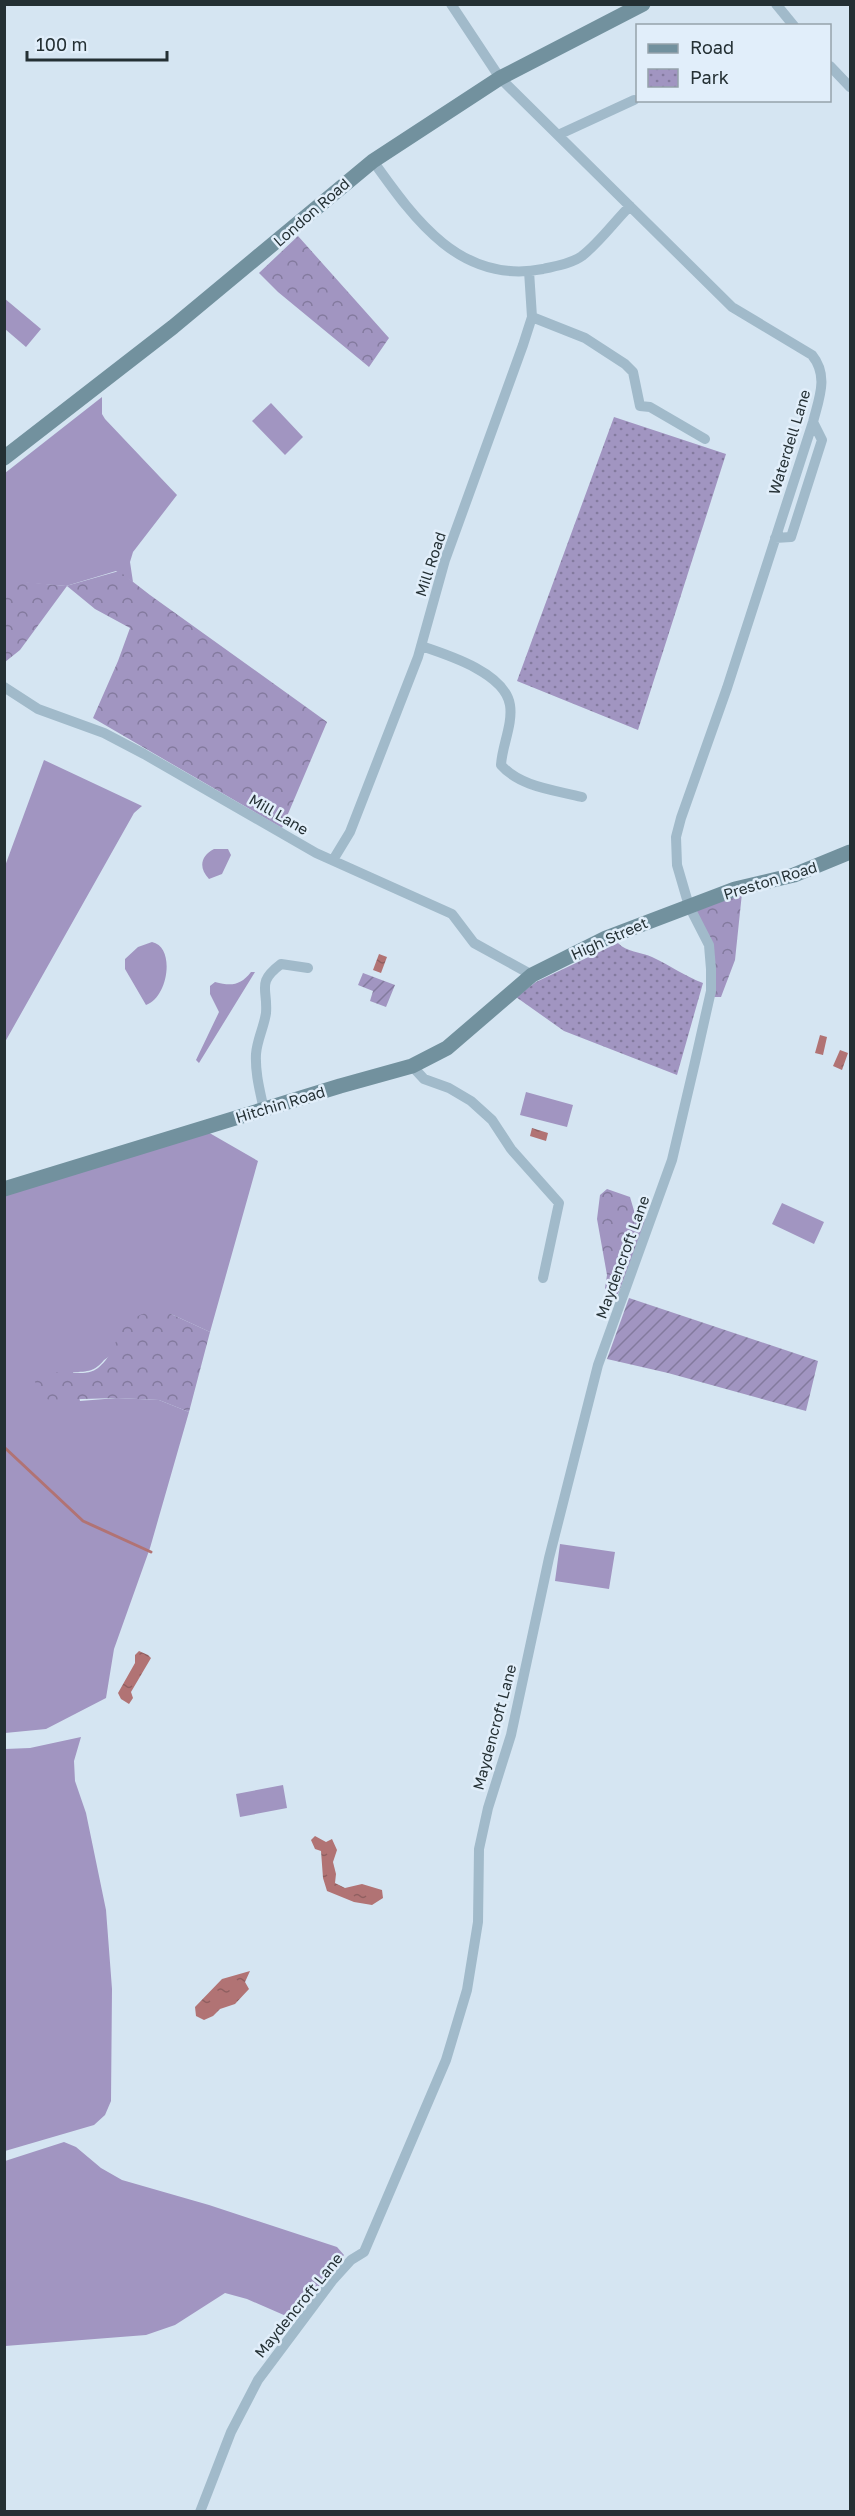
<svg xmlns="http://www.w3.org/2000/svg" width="855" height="2516" viewBox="0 0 855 2516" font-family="'Golos Text',sans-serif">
	<defs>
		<pattern id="forest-crowns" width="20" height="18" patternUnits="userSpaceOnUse" patternTransform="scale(1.5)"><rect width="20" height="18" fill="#a195c1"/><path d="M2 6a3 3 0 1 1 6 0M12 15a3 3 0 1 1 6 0" fill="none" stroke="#837a9e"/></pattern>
		<pattern id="park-dots" width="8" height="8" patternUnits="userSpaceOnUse" patternTransform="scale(1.5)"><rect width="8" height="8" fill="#a195c1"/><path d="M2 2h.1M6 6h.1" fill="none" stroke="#837a9e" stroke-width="1.8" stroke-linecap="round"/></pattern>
		<pattern id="garden-furrows" width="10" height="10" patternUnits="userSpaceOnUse" patternTransform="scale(1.5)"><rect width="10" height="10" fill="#a195c1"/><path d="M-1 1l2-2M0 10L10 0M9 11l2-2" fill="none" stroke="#837a9e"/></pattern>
		<pattern id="water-ripples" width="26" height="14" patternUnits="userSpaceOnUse" patternTransform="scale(1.5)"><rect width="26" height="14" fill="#b17374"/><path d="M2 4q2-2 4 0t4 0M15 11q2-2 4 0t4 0" fill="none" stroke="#905f60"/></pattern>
	</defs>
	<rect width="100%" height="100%" fill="#d5e5f2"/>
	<!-- grass -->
	<path fill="#a195c1" d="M4,298l37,31 -15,18 -21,-18z
		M102,397v17l3,5 72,76 -44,57 -3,10 3,20 -17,-11 -50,15 -61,-5v-108z
		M271,403l32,34 -18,18 -33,-34z
		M44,760l98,46 -8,7 -129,229v-176z
		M214,849h14l3,6 -9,19 -13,5c-11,-12 -8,-23 5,-30z
		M152,942c24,5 16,56 -6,63l-21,-36v-10l13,-12z
		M251,972h4l-56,91 -3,-3 23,-48 -9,-18v-8l5,-4c16,4 25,4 36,-10z
		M526,1092l47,13 -6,22 -47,-12z
		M206,1131l52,30 -48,171 -39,-18 -67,46c-9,11 -16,12 -31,12l7,29 37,-3 42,2 30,12 -39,136 -36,101 -8,49 -60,31 -41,4v-540z
		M782,1203l42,19 -10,22 -42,-20z
		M560,1544l55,8 -6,37 -54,-8z
		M81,1737l-7,24 1,20 11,32 20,97 6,79 -1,112 -6,14 -11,10 -89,26v-402l25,-1z
		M283,1785l4,23 -47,9 -4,-23z
		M64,2142l12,5 25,21 21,12 87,25 128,42 7,8 -51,64 -46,-20 -22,-6 -50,32 -29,10 -141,11v-185z"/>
	<!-- forest -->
	<path fill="url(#forest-crowns)" d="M298,236l91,102 -20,29 -91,-75 -19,-19z
		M119,571l31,24 177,127 -45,106 -189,-110 25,-57 12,-33 -35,-19 -28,-23 -47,64 -15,12v-82l61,6z
		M742,893l-7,67 -14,37h-8l1,-39 -19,-49z
		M607,1189l23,8 5,17 13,6 -30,74 -10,-1 -3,-5 2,-13 -10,-56 3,-24z
		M151,1312l20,2 39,18 -21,80 -30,-12 -42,-2 -68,2 -11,-5 -3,-14c22,-19 46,0 63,-13 24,-19 14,-49 53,-56z"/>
	<!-- park -->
	<path fill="url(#park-dots)" d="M614,417l112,37 -88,276 -121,-49z
		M618,943c8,9 23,9 34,14 18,8 32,19 51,26l-26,92 -113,-44 -48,-34 20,-15z"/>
	<!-- garden -->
	<path fill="url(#garden-furrows)" d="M363,973l32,12 -9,22 -16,-6 3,-10 -15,-6z
		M629,1298l189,63 -12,50 -138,-38 -61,-14z"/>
	<!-- water -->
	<path fill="url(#water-ripples)" d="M379,954l8,3 -6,16 -8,-3z
		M820,1035l7,2 -4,18 -8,-2z
		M840,1050l8,3 -6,17 -9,-4z
		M532,1128l16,5 -2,8 -16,-5z
		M139,1651l9,4 3,3 -20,34 2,6 -4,6 -8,-5 -3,-6 17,-30v-8z
		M315,1836l11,6 6,-3 5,11 -4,12 3,12 -1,9 10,5 17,-4 20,6 1,8 -11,7 -18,-3 -27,-11 -4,-13 -2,-27 -6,-2 -4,-9z
		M250,1971l-5,11 4,7 -14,15 -15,5 -7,7 -9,4 -8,-4 -1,-9 27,-28z"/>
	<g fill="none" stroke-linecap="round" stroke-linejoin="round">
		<!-- stream -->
		<path stroke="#b17374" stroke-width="3" d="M4,1447l79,74 68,31"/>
		<!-- street -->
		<path stroke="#a1baca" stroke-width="10" d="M776,4l18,22
			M830,66l20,21
			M558,135l76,-35
			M373,161c42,59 88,124 170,108 13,-3 28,-5 39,-13 18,-14 32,-34 48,-50
			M532,317l53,21 40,26 8,8 7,34 10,1 55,32
			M775,538l16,-1 31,-97 -9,-18
			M421,646c27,9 84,27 89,59 3,19 -8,41 -9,60 19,22 54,25 81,32
			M4,687l34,22 66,24 40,21 172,99 136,61 22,29 58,32
			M333,860l17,-28 68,-175 27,-97 78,-215 9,-28 -3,-46
			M412,1066l12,13 25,9 22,13 21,19 19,29 48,54 -16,75
			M264,1110c-4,-19 -9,-37 -8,-56 1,-14 8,-27 10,-41 2,-25 -10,-30 15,-49l27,4
			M200,2512l31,-80 27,-52 74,-99 19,-21 13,-8 82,-192 21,-70 11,-68 1,-73 9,-41 23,-73 38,-177 49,-193 74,-205 23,-98 16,-71v-22l-2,-24 -20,-39 -12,-41 -1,-28 5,-19 46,-130 86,-266c6,-24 16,-46 -1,-67l-80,-48 -232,-229 -49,-74"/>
		<!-- secondary -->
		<path stroke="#72919e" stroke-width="15" d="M4,458l169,-131 200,-166 127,-83 143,-74
			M4,1189l336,-103 72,-20 35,-18 85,-73 74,-37 129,-49 59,-14 56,-23"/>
	</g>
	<g text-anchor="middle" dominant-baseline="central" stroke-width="5" stroke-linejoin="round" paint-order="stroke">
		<!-- street labels -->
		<g font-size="15" fill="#243034" stroke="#e1eefa">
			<text transform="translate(311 212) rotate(-41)">London Road</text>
			<text transform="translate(789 442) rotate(-73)">Waterdell Lane</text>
			<text transform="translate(430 564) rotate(-72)">Mill Road</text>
			<text transform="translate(279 814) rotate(30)">Mill Lane</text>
			<text transform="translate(770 880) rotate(-17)">Preston Road</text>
			<text transform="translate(609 938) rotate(-24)">High Street</text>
			<text transform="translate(280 1104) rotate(-17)">Hitchin Road</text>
			<text transform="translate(622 1257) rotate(-70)">Maydencroft Lane</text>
			<text transform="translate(494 1727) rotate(-75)">Maydencroft Lane</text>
			<text transform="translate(298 2305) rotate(-51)">Maydencroft Lane</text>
		</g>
	</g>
	<!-- border -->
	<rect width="855" height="2516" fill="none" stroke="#243034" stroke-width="12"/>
	<!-- legend -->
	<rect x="636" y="24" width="195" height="78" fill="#e1eefa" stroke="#95a2ab" stroke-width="1.5"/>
	<rect x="648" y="44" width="30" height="9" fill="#72919e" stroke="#95a2ab" stroke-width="1.5"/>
	<text x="690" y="54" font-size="18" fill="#243034">Road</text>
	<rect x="648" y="69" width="30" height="18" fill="url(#park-dots)" stroke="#95a2ab" stroke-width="1.5"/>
	<text x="690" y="84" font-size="18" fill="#243034">Park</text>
	<!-- scale -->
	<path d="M27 51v9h140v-9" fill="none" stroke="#243034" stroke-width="3"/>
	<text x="36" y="51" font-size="18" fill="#243034" stroke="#e1eefa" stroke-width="4.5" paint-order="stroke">100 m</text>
</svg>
